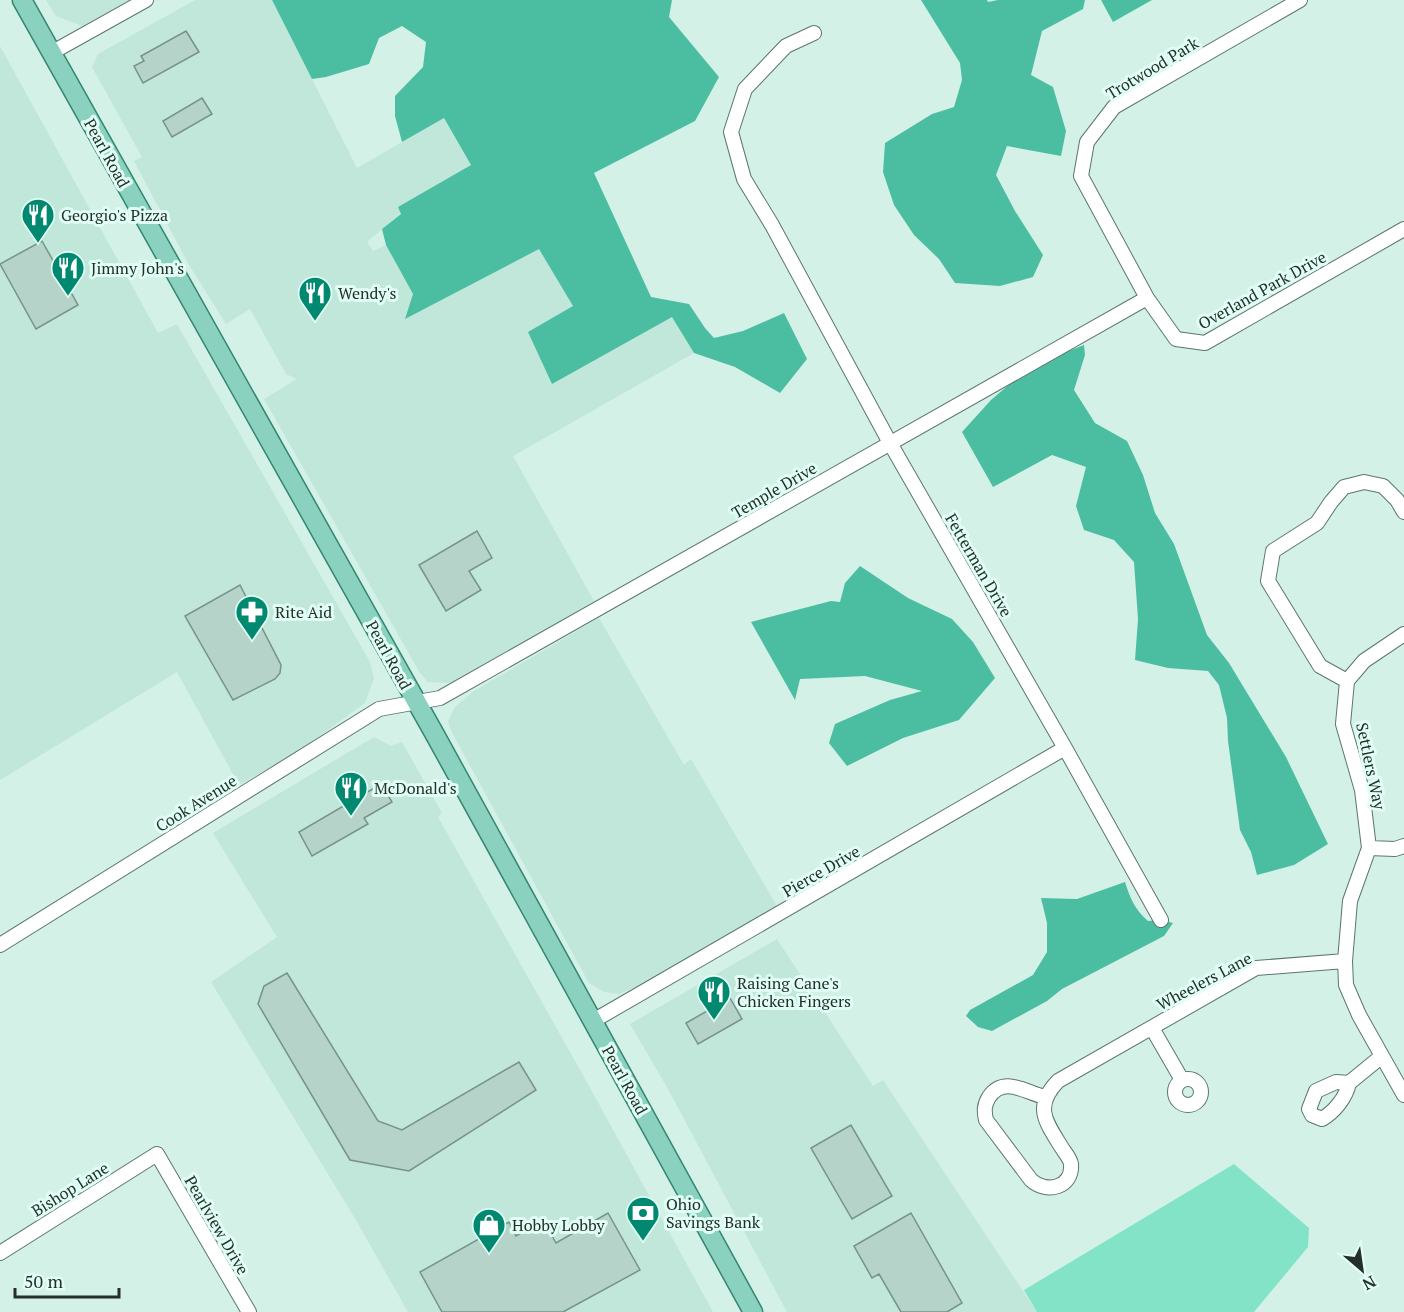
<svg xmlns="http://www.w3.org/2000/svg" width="1404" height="1312" viewBox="0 0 1404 1312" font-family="'PT Serif',serif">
	<rect width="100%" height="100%" fill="#d3f1e7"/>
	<!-- built -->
	<path fill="#c0e7da" d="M46,0h84l-48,26 -26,-10z
		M195,0h77l85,168 87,-50 27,47 -72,42 2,6 -34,29 6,9 13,-6 27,49 -7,24 133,-70 34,58 100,11 21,36 -181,103 81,145 -123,73 -21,9 -22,-1 -8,-9 -156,-274 33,-20 -11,-5 -36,-65 -24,15 -37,-59 -55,-104 8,-4 -50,-90 6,-13z
		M0,46l158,287 19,-9 193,338 4,16 -9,25 -66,48 -60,34 -62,-113 -177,108z
		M599,618l85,147 7,-6 87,149 -131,74 -28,12 -15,-2 -15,-9 -133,-243 -6,-12 -2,-7 7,-14 19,-16z
		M374,737l17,9 11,-4 40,71 -4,4 151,269 124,226h-305l-52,-92 -145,-238 66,-45 -64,-104z
		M777,939l96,147 10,-6 154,232h-250l-119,-223 -38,-65z"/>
	<!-- green -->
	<path fill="#83e3c7" d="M1234,1164l75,64 -1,19 -54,65h-217l-13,-22z"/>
	<!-- forest -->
	<path fill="#4bbea1" d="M272,0h400l-3,17 50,60 -24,44 -101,52 57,124 38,7 16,24 9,10 29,-7 41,-18 23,46 -27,34 -45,-26 -41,-14 -22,-36 -120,67 -24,-52 45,-26 -34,-57 -134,70 8,-25 -27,-49 -4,-16 19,-15 -3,-7 73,-42 -27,-47 -42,24 -7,-26v-20l28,-29 3,-25 -24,-16 -23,12 -10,26 -43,13 -14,2z
		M921,0h66l1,2 10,-2h87l-2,9 -41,22 -11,44 22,12 13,44 -5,25 -54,-10 -11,29 19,36 28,44 -10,22 -33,9 -45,-3 -16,-24 -25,-24 -20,-30 -11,-33 2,-29 47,-29 22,-7 8,-27 -2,-17z
		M1101,0h51l-39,22z
		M1084,345l1,10 -11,35 21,33 32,18 16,34 12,38 19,31 33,91 22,28 57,94 42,87 -34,21 -37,10 -6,-23 -11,-22 -12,-89 -1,-23 -8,-33 -11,-14 -40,-3 -33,-8 3,-41 -4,-57 -20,-22 -30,-10 -8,-24 10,-39 -34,-12 -59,32 -31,-55 29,-32 41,-35z
		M860,566l48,32 44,21 21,23 22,36 -36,42 -56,18 -56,28 -18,-23 6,-19 55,-24 32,-9 -57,-15 -65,3 -5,21 -44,-78 80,-21 9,1 5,-19z
		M1125,882c5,16 10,28 23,39l13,-1 12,3 -9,13 -102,53 -15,12 -55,30 -14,-4 -12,-11 4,-6 63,-35 14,-23v-29l-6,-25 36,1z"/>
	<!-- building -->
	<path fill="#b6d3c9" stroke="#769289" stroke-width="1.5" d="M186,31l13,21 -56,31 -9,-17 10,-5 -3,-5z
		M202,98l10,16 -40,23 -9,-16z
		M42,241l36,64 -42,24 -36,-65z
		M477,531l15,27 -23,13 12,19 -35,21 -27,-46z
		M240,585l41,80 -1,8 -5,6 -42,21 -48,-84z
		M381,784l11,18 -28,16 4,6 -56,32 -13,-24z
		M287,973l91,148 24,9 117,-68 17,28 -127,81 -59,-11 -92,-156 6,-18z
		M730,998l12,21 -44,25 -12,-21z
		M851,1125l41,71 -40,23 -41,-71z
		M608,1213l32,57 -77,42h-121l-22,-40 89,-50 7,14 27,-16 13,23z
		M911,1213l51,90 -15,9h-46l-22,-38 -7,4 -18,-32z"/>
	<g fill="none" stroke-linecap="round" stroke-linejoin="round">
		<!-- minor casing -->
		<g stroke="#5b766e" stroke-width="16">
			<path id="minor" d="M1300,0l-186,107 -27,35 -6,34 66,122 29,41 29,4 199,-114
				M814,33l-28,13 -41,43 -14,43 13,47 28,46 118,218 175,305 96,172
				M51,53l95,-53
				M1404,634l-40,27 -17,20 -4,43 19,66 7,58 -19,53 -5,60 1,24 13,30 45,80
				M1347,681l-27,-15 -52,-85 5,-30 44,-28 14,-21 13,-15 20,-5 19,4 14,14 7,12
				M1369,848l26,1 9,-3
				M0,945l379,-236 61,-11 707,-400
				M593,1021l472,-273
				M1152,1028l30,52
				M1175 1092a13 13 0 1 1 26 0a13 13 0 1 1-26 0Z
				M1349,1083l-13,-1 -20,9 -7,18 3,6 10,4c12,-7 24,-21 27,-36l33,-27
				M1045,1097c-19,-4 -41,-22 -56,0 -5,8 -5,14 -3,23l45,60c15,14 42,8 40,-16 -1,-6 -6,-11 -9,-16 -16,-26 -29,-41 -4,-67l198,-113 89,-7
				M0,1253l157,-99 92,158"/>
		</g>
		<!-- major casing -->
		<g stroke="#348571" stroke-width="21">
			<path id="major" d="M22,0l412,733 319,579"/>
		</g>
		<!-- minor -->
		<use href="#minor" stroke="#fff" stroke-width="14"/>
		<!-- major -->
		<use href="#major" stroke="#8ad1c0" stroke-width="18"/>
	</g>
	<!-- icons -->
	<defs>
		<g id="restaurant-pin" transform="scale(1.725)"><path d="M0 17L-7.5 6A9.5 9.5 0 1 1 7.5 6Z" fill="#008970" stroke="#e0fef4"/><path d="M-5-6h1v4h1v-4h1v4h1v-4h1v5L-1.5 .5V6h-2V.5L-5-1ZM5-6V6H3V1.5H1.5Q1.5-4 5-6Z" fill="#fff"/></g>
		<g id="pharmacy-pin" transform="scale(1.725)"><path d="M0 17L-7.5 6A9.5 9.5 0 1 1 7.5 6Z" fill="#008970" stroke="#e0fef4"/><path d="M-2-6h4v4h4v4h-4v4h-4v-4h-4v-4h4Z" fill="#fff"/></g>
		<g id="bank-pin" transform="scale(1.725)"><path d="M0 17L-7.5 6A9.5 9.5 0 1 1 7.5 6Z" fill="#008970" stroke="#e0fef4"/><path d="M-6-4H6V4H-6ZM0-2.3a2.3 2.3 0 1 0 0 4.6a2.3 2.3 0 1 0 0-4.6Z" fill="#fff"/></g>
		<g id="shop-pin" transform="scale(1.725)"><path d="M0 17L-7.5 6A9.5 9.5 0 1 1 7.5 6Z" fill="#008970" stroke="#e0fef4"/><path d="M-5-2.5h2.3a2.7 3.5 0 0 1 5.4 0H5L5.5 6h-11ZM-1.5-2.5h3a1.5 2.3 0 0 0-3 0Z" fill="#fff"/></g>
	</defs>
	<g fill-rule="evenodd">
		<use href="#restaurant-pin" x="38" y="215"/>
		<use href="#restaurant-pin" x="68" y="268"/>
		<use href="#restaurant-pin" x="315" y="293"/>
		<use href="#pharmacy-pin" x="252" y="612"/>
		<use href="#restaurant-pin" x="351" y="788"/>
		<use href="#restaurant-pin" x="714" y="992"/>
		<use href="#bank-pin" x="643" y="1213"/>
		<use href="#shop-pin" x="489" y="1225"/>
	</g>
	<g text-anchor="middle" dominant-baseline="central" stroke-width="6" stroke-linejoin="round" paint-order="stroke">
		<!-- street labels -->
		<g font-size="16" fill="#242f2c" stroke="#e0fef4">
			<text transform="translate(1152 68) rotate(-31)">Trotwood Park</text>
			<text transform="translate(107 153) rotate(61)">Pearl Road</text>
			<text transform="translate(1262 290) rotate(-29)">Overland Park Drive</text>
			<text transform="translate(774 490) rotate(-30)">Temple Drive</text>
			<text transform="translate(979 565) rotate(60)">Fetterman Drive</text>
			<text transform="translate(389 655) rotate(61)">Pearl Road</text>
			<text transform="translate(1371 766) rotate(78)">Settlers Way</text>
			<text transform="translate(196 803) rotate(-32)">Cook Avenue</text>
			<text transform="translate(821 871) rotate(-30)">Pierce Drive</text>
			<text transform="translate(1204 981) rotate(-28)">Wheelers Lane</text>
			<text transform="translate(625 1080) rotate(61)">Pearl Road</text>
			<text transform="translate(70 1189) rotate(-32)">Bishop Lane</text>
			<text transform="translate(217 1225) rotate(60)">Pearlview Drive</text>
		</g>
		<!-- poi labels -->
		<g font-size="16" fill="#242f2c" stroke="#e0fef4" text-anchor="start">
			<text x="61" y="215">Georgio's Pizza</text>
			<text x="91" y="268">Jimmy John's</text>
			<text x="338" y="293">Wendy's</text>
			<text x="275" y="612">Rite Aid</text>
			<text x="374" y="788">McDonald's</text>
			<text x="737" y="983">Raising Cane's<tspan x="737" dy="18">Chicken Fingers</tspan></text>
			<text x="666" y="1204">Ohio<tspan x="666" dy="18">Savings Bank</tspan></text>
			<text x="512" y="1225">Hobby Lobby</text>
		</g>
	</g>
	<!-- north arrow -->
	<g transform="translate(1362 1270) rotate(151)" stroke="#e0fef4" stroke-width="4.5" paint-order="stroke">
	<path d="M0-4.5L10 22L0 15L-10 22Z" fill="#242f2c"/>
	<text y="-9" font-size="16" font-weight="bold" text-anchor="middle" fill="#242f2c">N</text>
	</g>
	<!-- scale -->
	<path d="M15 1288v9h104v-9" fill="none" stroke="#242f2c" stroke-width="3"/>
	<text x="24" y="1288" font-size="18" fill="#242f2c" stroke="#e0fef4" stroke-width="4.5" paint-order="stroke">50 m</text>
</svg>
